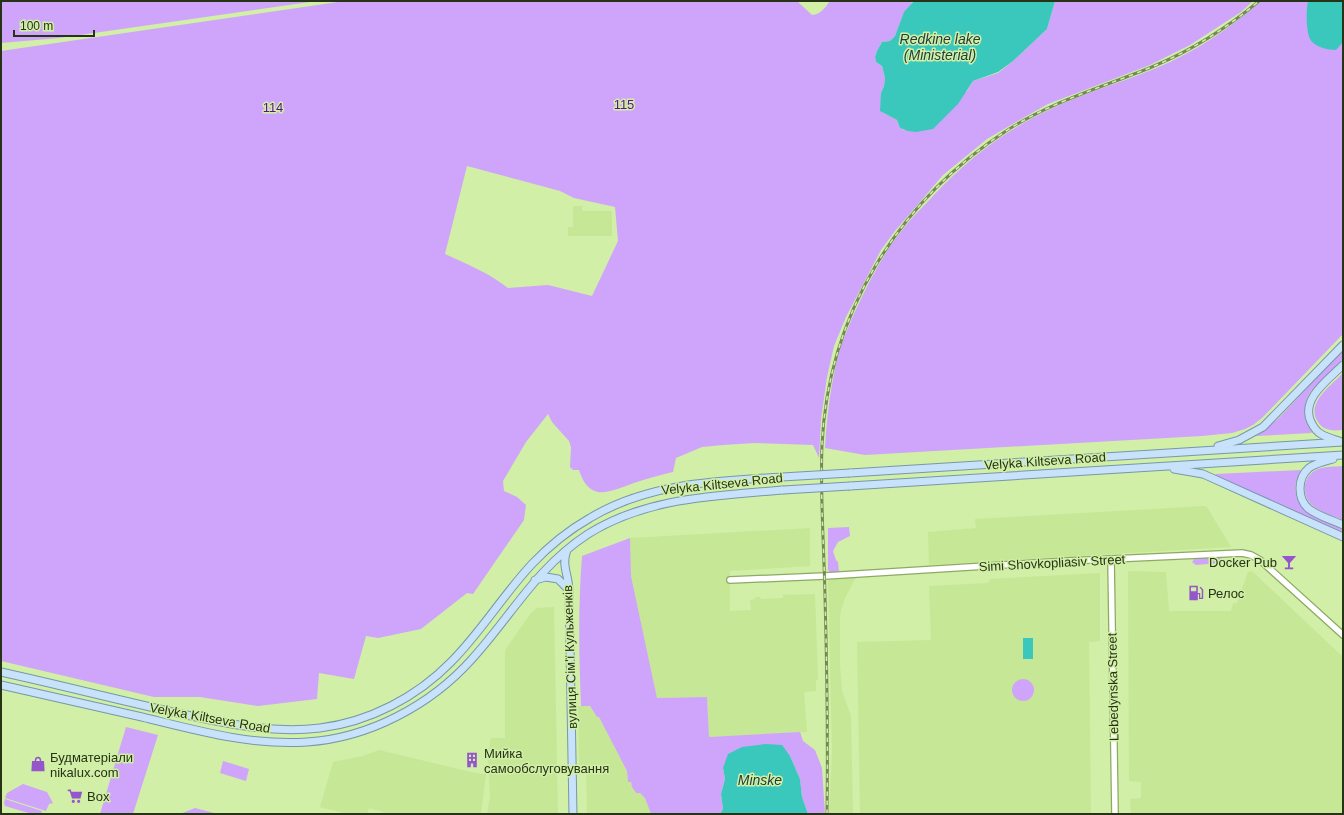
<svg xmlns="http://www.w3.org/2000/svg" width="1344" height="815" viewBox="0 0 1344 815" font-family="Helvetica,sans-serif">
	<rect width="100%" height="100%" fill="#d1efa6"/>
	<!-- built -->
	<path fill="#c6e796" d="M573,206h9v5h30v25h-44v-9h5z
		M1205,506l2,1 24,40 -302,18 -1,-33 48,-4 -1,-9z
		M810,528v38l-80,5v40l21,-1 -1,-10 5,-1v-2h5l1,2 22,-1v-3l32,-1 3,84 -2,3v10l-12,1 3,40 -98,5 -2,-40 -50,1 -26,-122 -1,-38z
		M1128,571l38,1 3,39h62l2,-8h4l11,-31 4,-1 91,86v157h-212l-1,-15 11,-1v-16l-12,-1z
		M1100,573v68l-11,1 2,172h-232l1,-1 -3,-171 74,-2 -2,-54 59,-3 3,-4z
		M856,577l-11,21 -4,12 -1,7v48l2,26 9,25 2,98h-24l3,-62 -4,-173z
		M554,607l4,207h-71l3,-18 -2,-42 3,-16h14v-88l26,-37 6,-5z
		M578,706h12l7,11h2l28,54 1,11h3l1,5 4,5 4,1 5,5 6,16h-64l-1,-46h-7z
		M379,750l96,23 11,1 -5,40h-99l1,-2 -14,-4 -2,6h-19l-28,-7 13,-45 30,-6z"/>
	<!-- green -->
	<path fill="#cfa4fb" fill-rule="evenodd" d="M1,1h316l-258,37 -58,5z
		M345,1h452l15,14c9,-1 13,-7 18,-14h81l1,3 -8,9 -9,23 -5,5 -8,1 -5,9 -2,6 1,5 6,4 3,12 -1,8 -3,7 1,19 15,8 3,8 4,2 63,-39 6,-10 25,-8 15,-12 34,-32 8,-28h198l-12,11 -51,33 -40,20 -102,39 -32,18 -29,17 -44,36 -48,56 -14,19 -35,67 -12,29 -7,31 -6,42 -2,39 -6,-13 -59,-2 -31,2 -21,2 -26,11 -3,14c-12,3 -25,6 -36,10 -10,3 -29,12 -39,10 -11,-2 -16,-13 -19,-22h-6l-3,-3 1,-20 -2,-6 -17,-19 -4,-8 -22,28 -23,39 1,10 13,6 9,8 -2,15 -51,74 -6,-1 -46,36 -43,9 -12,-2 -12,43 -35,-6 -2,26 -59,7 -58,-9h-46l-153,-36v-610zM467,166l93,25 14,7 41,9 3,34 -26,55 -44,-11 -40,3c-19,-15 -41,-24 -63,-34z
		M1261,1h82v333l-81,84 -9,7 -8,4 -13,4 -30,3 -337,19 -40,-7c2,-34 6,-67 15,-99 6,-17 13,-34 21,-50 11,-23 23,-46 39,-66 10,-14 22,-25 33,-37 35,-37 72,-66 118,-87 33,-16 69,-26 103,-40 41,-17 74,-39 107,-68z
		M1343,350v9l-32,32c-9,14 -8,26 1,41l-1,1 -55,3 22,-17z
		M1343,373v57c-10,1 -19,1 -25,-8 -13,-19 14,-37 25,-49z
		M1343,466v54c-9,-4 -28,-10 -33,-17 -10,-12 -5,-29 8,-34 8,-3 17,-2 25,-3z
		M1301,470c-8,13 -8,31 5,41 10,8 25,13 37,19v4l-128,-59 1,-1z
		M849,527l1,9 -12,6 -5,9 3,9 2,2 1,10h-9l-2,-2v-42z
		M630,538l1,38 26,122 50,-1 2,40 91,-5 3,9 12,9 7,18 3,46h-17l-6,-17 -2,-18 -10,-23 -67,12 2,11 -4,15 2,15 -3,5h-69l-6,-16 -5,-5h-4l-4,-6 -1,-5h-3l-1,-11 -28,-54h-2l-7,-11h-9c-2,-50 -3,-100 1,-150z
		M1219,556l3,3 -2,4 -24,2 -4,-3 3,-4z
		M1012 690a11 11 0 1 1 22 0a11 11 0 1 1-22 0Z
		M126,727l32,8 -25,79h-33z
		M223,761l26,8 -3,12 -26,-8z
		M23,784l24,8 6,11 -4,1 -3,7 -41,-13 2,-5z
		M5,799l37,12 -1,3h-9l-27,-8 -1,-3z
		M195,808l23,6h-38z"/>
	<!-- water -->
	<path fill="#3bc8bc" d="M914,1h141l-8,28 -34,32 -15,11 -25,9 -15,23 -25,25 -17,3 -8,-1 -8,-3 -3,-8 -17,-9 1,-18 3,-7 1,-8 -3,-12 -6,-4 -1,-5 2,-6 5,-9 8,-1 5,-5 9,-24z
		M1308,1h35v41l-7,8c-8,0 -22,-3 -26,-11 -4,-9 -4,-28 -2,-38z
		M1023,638h10v21h-10z
		M765,744l17,1 8,11 10,23 2,18 6,17h-88l3,-5 -2,-15 4,-15 -2,-11 5,-14 14,-7z"/>
	<g fill="none" stroke-linecap="round" stroke-linejoin="round">
		<!-- minor casing -->
		<g stroke="#8ea963" stroke-width="8">
			<path id="minor" d="M1111,559l4,255
				M730,580l95,-4 243,-15 174,-8 9,2 9,5 83,75"/>
		</g>
		<!-- major casing -->
		<g stroke="#7698a8" stroke-width="9">
			<path id="major" d="M1339,441c-6,-2 -13,-4 -18,-7 -4,-2 -8,-8 -10,-12 -11,-23 18,-43 32,-57
				M1218,446l21,-6 24,-13 80,-82
				M1333,459c-8,2 -17,4 -24,9 -12,10 -12,31 0,41 9,7 23,11 34,16
				M1174,469l29,5 9,4 131,59
				M850,473l493,-31
				M850,486l493,-31
				M567,550c-6,16 2,25 2,41l4,223
				M535,580l11,-3 12,2 11,11
				M1,672c59,13 117,28 176,41 48,10 93,21 143,15 49,-6 97,-31 131,-66 30,-30 52,-67 81,-98 17,-18 37,-34 58,-46 58,-35 127,-37 192,-41
				M1,685c47,11 94,21 141,32 54,13 109,29 165,25 62,-4 124,-37 165,-83 40,-44 64,-91 116,-125 59,-37 128,-38 195,-44"/>
		</g>
		<!-- minor -->
		<use href="#minor" stroke="#fff" stroke-width="5.5"/>
		<!-- major -->
		<use href="#major" stroke="#c7e2fa" stroke-width="7"/>
		<!-- rail casing -->
		<g stroke="#748958" stroke-width="3">
			<path id="rail" d="M827,814c1,-73 0,-145 -2,-218 -1,-50 -5,-101 -3,-151 6,-131 76,-243 184,-314 46,-30 98,-44 148,-65 38,-16 73,-38 105,-65"/>
		</g>
		<!-- rail -->
		<use href="#rail" stroke="#d1efa6" stroke-width="1.5" stroke-dasharray="4.5" stroke-linecap="butt"/>
		<!-- major-bridge casing -->
		<g stroke="#7698a8" stroke-width="9" stroke-linecap="butt">
			<path id="major-bridge" d="M782,477l68,-4
				M783,490l67,-4"/>
		</g>
		<!-- major-bridge -->
		<use href="#major-bridge" stroke="#c7e2fa" stroke-width="7"/>
	</g>
	<!-- icons -->
	<defs>
		<g id="bar-bare" transform="scale(1.2)"><path d="M-6-5H6L.8 .8V4.5H3.5V6h-7V4.5H-.8V.8Z" fill="#9555cb" stroke="#d1efa6" stroke-width="2.5" paint-order="stroke"/></g>
		<g id="fuel-bare" transform="scale(1.2)"><path d="M-5.5-6h7V0h2V4h1.3V-2.5L3-4.5l.8-.8L6-3V5H2.5V1h-1V6h-7ZM-4.2-4.7v3.2H.2V-4.7Z" fill="#9555cb" stroke="#d1efa6" stroke-width="2.5" paint-order="stroke"/></g>
		<g id="building-bare" transform="scale(1.2)"><path d="M-4-6H4V6H1V3H-1V6H-4ZM-2.5-4.3h1.7v1.8h-1.7ZM.8-4.3h1.7v1.8H.8ZM-2.5-1h1.7V.8h-1.7ZM.8-1h1.7V.8H.8Z" fill="#9555cb" stroke="#d1efa6" stroke-width="2.5" paint-order="stroke"/></g>
		<g id="shop-bare" transform="scale(1.2)"><path d="M-5-2.5h2.3a2.7 3.5 0 0 1 5.4 0H5L5.5 6h-11ZM-1.5-2.5h3a1.5 2.3 0 0 0-3 0Z" fill="#9555cb" stroke="#d1efa6" stroke-width="2.5" paint-order="stroke"/></g>
		<g id="supermarket-bare" transform="scale(1.2)"><path d="M-6-5.5h2.5l.6 2H6L4.5 2H-2.5L-4.4-4H-6ZM-1.5 3.2a1.3 1.3 0 1 0 .1 0ZM3 3.2a1.3 1.3 0 1 0 .1 0Z" fill="#9555cb" stroke="#d1efa6" stroke-width="2.5" paint-order="stroke"/></g>
	</defs>
	<g fill-rule="evenodd">
		<use href="#bar-bare" x="1289" y="562"/>
		<use href="#fuel-bare" x="1196" y="593"/>
		<use href="#building-bare" x="472" y="760"/>
		<use href="#shop-bare" x="38" y="764"/>
		<use href="#supermarket-bare" x="75" y="796"/>
	</g>
	<g text-anchor="middle" dominant-baseline="central" stroke-width="3" stroke-linejoin="round" paint-order="stroke">
		<!-- park labels -->
		<g font-size="13" fill="#5b1389" stroke="#d1efa6">
			<text x="624" y="104">115</text>
			<text x="273" y="107">114</text>
		</g>
		<!-- street labels -->
		<g font-size="13" fill="#273316" stroke="#d1efa6">
			<text transform="translate(1045 461) rotate(-4)">Velyka Kiltseva Road</text>
			<text transform="translate(722 484) rotate(-6)">Velyka Kiltseva Road</text>
			<text transform="translate(1052 563) rotate(-3)">Simi Shovkopliasiv Street</text>
			<text transform="translate(570 657) rotate(-92)">вулиця Сімʼї Кульженків</text>
			<text transform="translate(1113 687) rotate(-91)">Lebedynska Street</text>
			<text transform="translate(210 718) rotate(10)">Velyka Kiltseva Road</text>
		</g>
		<!-- poi labels -->
		<g font-size="13" fill="#273316" stroke="#d1efa6" text-anchor="start">
			<text x="1277" y="562" text-anchor="end">Docker Pub</text>
			<text x="1208" y="593">Релос</text>
			<text x="484" y="753">Мийка<tspan x="484" dy="15">самообслуговування</tspan></text>
			<text x="50" y="757">Будматеріали<tspan x="50" dy="15">nikalux.com</tspan></text>
			<text x="87" y="796">Box</text>
		</g>
		<!-- water labels -->
		<g font-size="14" font-style="italic" fill="#203d3a" stroke="#d1efa6">
			<text x="940" y="39">Redkine lake<tspan x="940" dy="16">(Ministerial)</tspan></text>
			<text x="760" y="780">Minske</text>
		</g>
	</g>
	<!-- border -->
	<rect width="1344" height="815" fill="none" stroke="#273316" stroke-width="4"/>
	<!-- scale -->
	<path d="M14 30v6h80v-6" fill="none" stroke="#273316" stroke-width="2"/>
	<text x="20" y="30" font-size="12" fill="#273316" stroke="#d1efa6" stroke-width="3" paint-order="stroke">100 m</text>
</svg>
